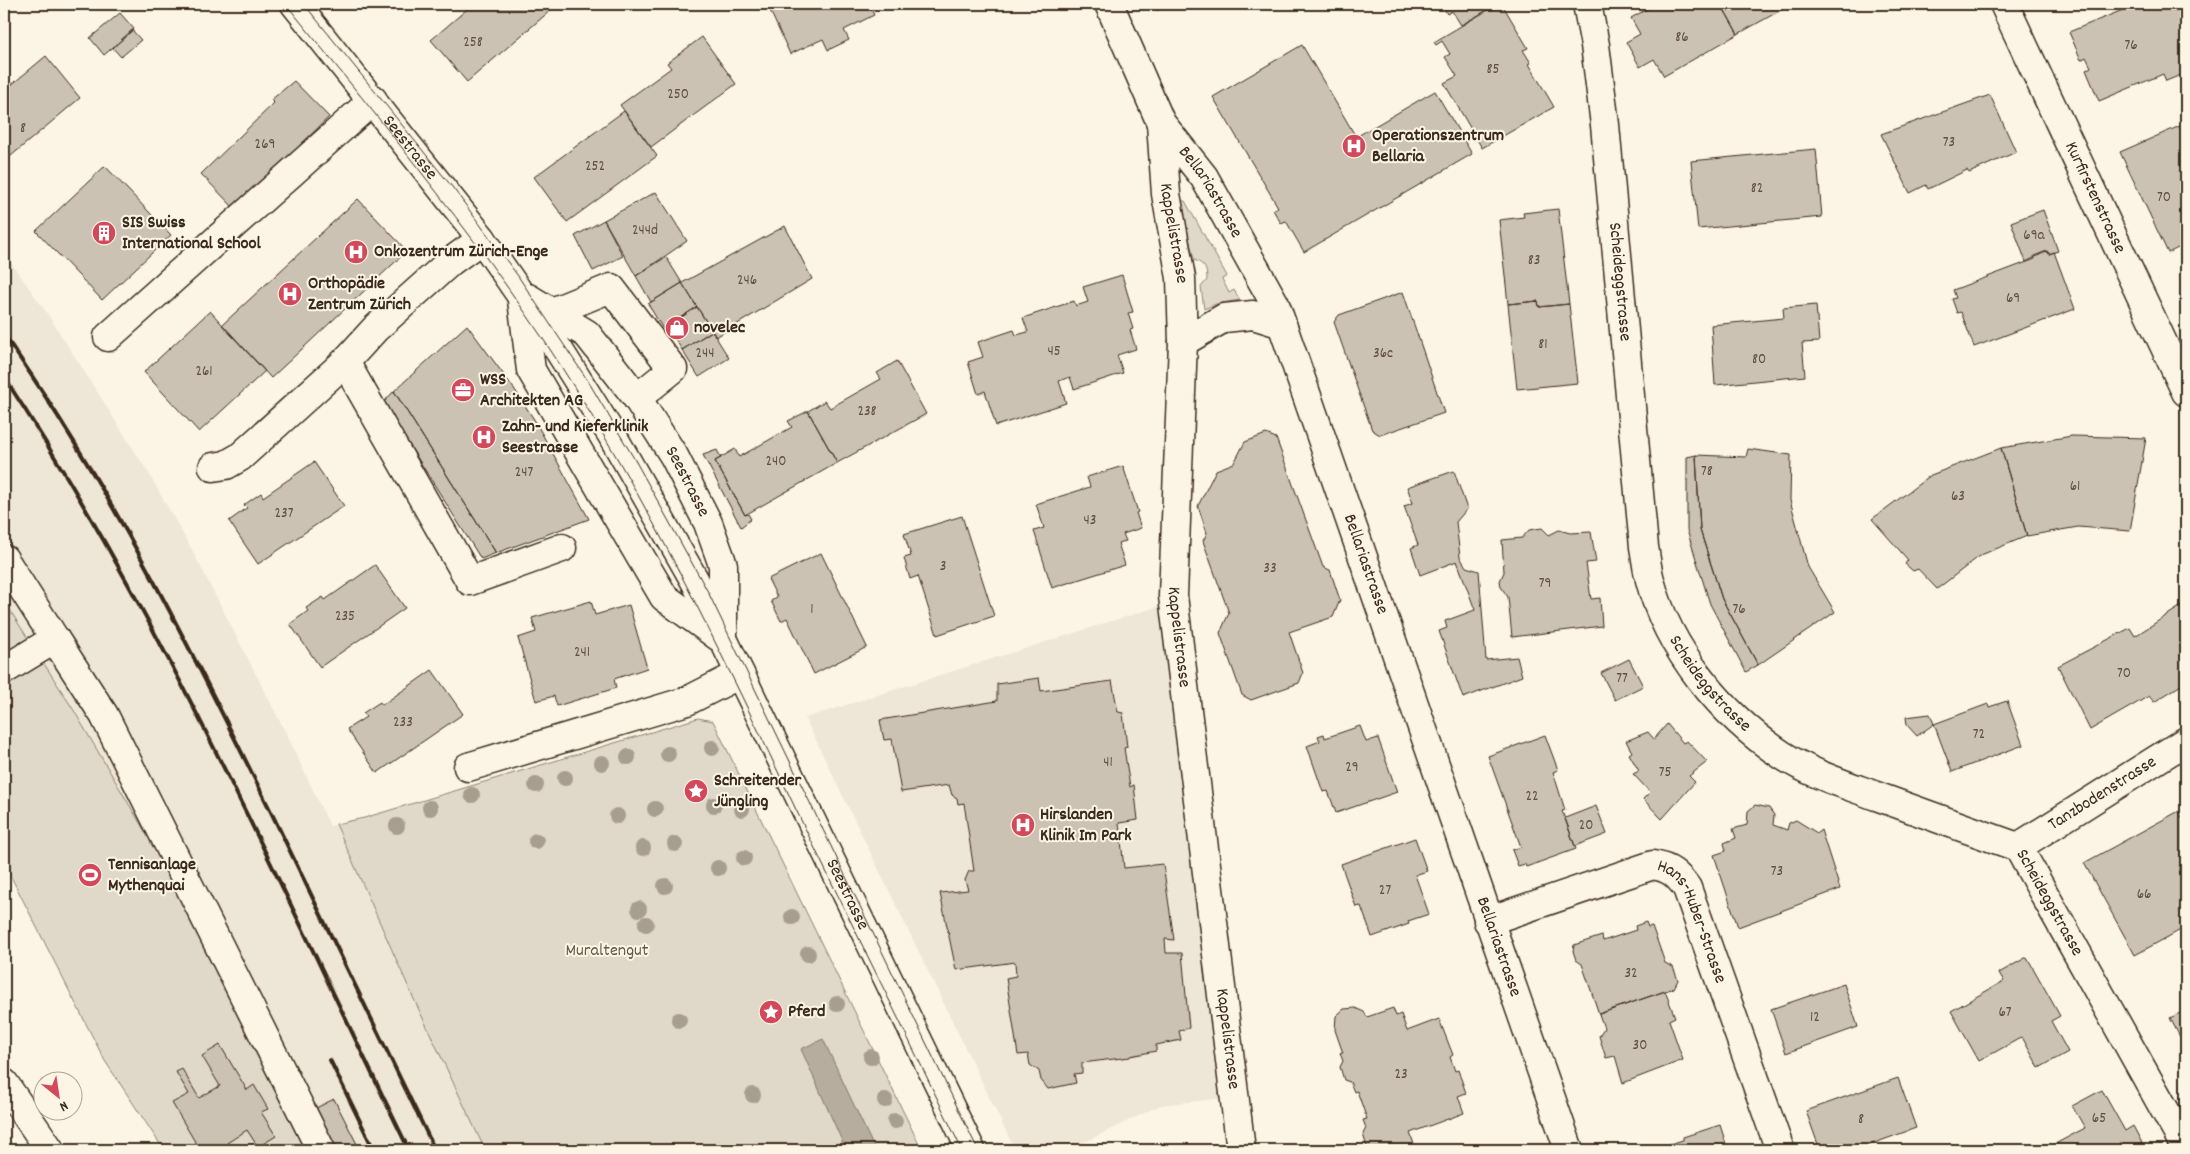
<svg xmlns="http://www.w3.org/2000/svg" width="2190" height="1154" viewBox="0 0 2190 1154" font-family="Dekko,sans-serif">
	<rect width="100%" height="100%" fill="#fcf5e5"/>
	<filter id="ink" filterUnits="userSpaceOnUse"><feTurbulence type="fractalNoise" baseFrequency=".02" numOctaves="2"/><feDisplacementMap in="SourceGraphic" scale="10" xChannelSelector="R" yChannelSelector="G"/><feConvolveMatrix kernelMatrix="1 2 1 2 8 2 1 2 1" color-interpolation-filters="sRGB"/></filter>
	<g filter="url(#ink)">
		<!-- built -->
		<path fill="#eee6d6" d="M4,253l43,60 101,159 44,78 94,183 44,93 6,-2 76,171 73,155h-175l-133,-264 -104,-177 -69,-108z
			M1163,605l62,493 -64,7 -93,45h-53l-210,-432z"/>
		<!-- green -->
		<path fill="#e0d8c8" stroke="#8e8173" d="M1181,201h4l42,75 -5,3 7,14 5,-3 6,10 -24,4 -12,5 -3,-22 6,-7c0,-11 -2,-16 -13,-20z
			M4,601l69,108 104,177 133,264h-146l-59,-89 -101,-198z
			M698,718l15,3 3,6 206,423h-437l-73,-155 -76,-171 28,-6z"/>
		<!-- water -->
		<path fill="#b7ad9e" stroke="#85796b" d="M823,1039l52,111h-29l-45,-101z"/>
		<!-- building -->
		<path fill="#ccc2b3" stroke="#3b2a1e" d="M473,4h72l6,6 -84,72 -36,-42z
			M767,4h102l5,11 -30,15 5,10 -21,10 -5,-11 -33,15z
			M1151,4h34l-8,4 -9,-3 -10,5 -5,-1z
			M1442,4h56l-37,21 -9,-14 -5,3z
			M1498,4h4l26,44 -5,2 8,13 -2,1 25,43 -72,41 -38,-65 13,-7 -12,-19 5,-3 -8,-13 -6,4 -2,-3z
			M1656,4h65l17,30 -74,42 -10,-17 -14,8 -14,-25 14,-8 -9,-16z
			M1721,4h71l-54,30z
			M2129,4h41l3,7 8,-3 5,12 -4,3 4,11v27l-5,2 5,10 -20,8 -3,-7 -64,27 -13,-31 5,-3 -5,-10 -5,3 -12,-28 61,-25z
			M120,13l14,16 -30,26 -14,-17z
			M132,30l9,10 -20,17 -8,-9z
			M702,37l34,47 -85,63 -31,-42 51,-37 -4,-5z
			M1302,45l54,92 79,-46 37,63 -168,98 -18,-31 -5,2 -8,-13 5,-3 -65,-110z
			M46,56l34,42 -75,63 -1,-70z
			M294,81l35,36 -94,92 -34,-35 73,-71 -3,-3z
			M1990,95l26,57 -47,21 -2,-3 -39,19 -2,-4 -16,8 -29,-59z
			M624,111l33,45 -90,66 -33,-45z
			M2180,126l4,6 2,-1v113l-18,9 -48,-101z
			M1816,149l6,68 -124,12 -7,-68z
			M105,166l66,69 -69,65 -66,-69z
			M656,192l31,49 -51,35 -32,-56z
			M358,199l49,52 -136,127 -49,-53z
			M1558,209l11,95 -30,3 -1,-6 -30,3 -9,-84 25,-3 -1,-4z
			M2043,210l15,41 -9,3 -2,-3 -21,11 -15,-40z
			M604,220l19,36 -30,15 -18,-35z
			M785,226l27,53 -96,58 -34,-54z
			M2047,251l2,3 5,-2 21,57 -101,38 -13,-35 -4,1 -5,-14 4,-1 -3,-8 82,-31 -1,-3z
			M666,257l16,26 -31,19 -15,-26z
			M1122,275l11,37 -5,1 5,16 -3,1 6,19 -19,6 6,18 -49,16 -4,-12 -11,4 7,22 -70,23 -11,-35 -7,3 -10,-32 15,-5 -5,-15 36,-12 2,5 12,-3 -5,-14 51,-17 2,5 12,-4 -5,-15z
			M682,283l15,24 -34,22 -15,-25z
			M1403,292l41,121 -64,22 -8,-5 -38,-108 5,-7z
			M1538,301l1,6 30,-3 9,79 -61,6 -9,-85z
			M1816,305l3,37 -17,1 3,33 -90,9 -4,-60 73,-7 -1,-10z
			M697,307l15,24 -30,19 -15,-24z
			M210,311l55,60 -66,61 -55,-60z
			M467,325l48,65 20,31 54,98 -93,34 -102,-162z
			M712,331l17,27 -30,19 -17,-27z
			M897,361l29,53 -89,49 -29,-52 17,-10 5,7 51,-29 -4,-6z
			M394,391l102,162 -15,6 -98,-156z
			M808,411l29,52 -92,52 -30,-54 20,-12 4,8 53,-30 -4,-6z
			M1266,434l10,4 47,129 7,3 10,30 -7,17 -44,15 14,41 -4,10 -48,17 -9,-5 -22,-62 9,-20 -26,-72 4,-8 -9,-27 18,-36 18,-7 11,-21z
			M2072,436l74,2 -16,93 -52,-4 -51,9 -26,-88z
			M2001,448l26,88 -46,19 -44,34 -19,-20 -5,2 -8,-7 3,-4 -36,-41 59,-44z
			M1748,449l43,6 -1,45 18,67 27,45 -77,53 -36,-66 -22,-69 -4,-75 50,2z
			M717,450l4,8 -6,3 30,54 3,-1 3,5 -10,8 -38,-72z
			M1696,455l4,75 22,69 36,66 -12,7 -36,-68 -23,-74v-73z
			M314,462l30,44 -86,58 -29,-43 18,-13 -3,-3 17,-12 2,4z
			M1123,466l15,46 -2,1 5,15 -18,6 3,7 -8,2 7,22 -73,23 -18,-57 10,-3 -8,-24 54,-17 -3,-10z
			M1454,471l13,38 -11,13 4,35 6,10 13,4 7,89 31,-3 5,19 -59,22 -24,-67 8,-3 -2,-7 30,-11 -18,-49 -37,14 -9,-27 7,-3 -14,-39 9,-3 -6,-16z
			M962,516l32,100 -57,19 -19,-59 -8,3 -6,-21 7,-2 -7,-22z
			M1542,528l7,7 10,-5 11,3 21,-1 5,30 -10,1 5,36 9,-1 2,28 -90,11 -4,-40 -7,-10 -1,-6 4,-9 -2,-32 20,-2 7,-8z
			M821,553l46,94 -53,27 -27,-56 -6,3 -10,-20 6,-4 -9,-18z
			M375,565l30,43 -85,59 -30,-43 18,-13 -2,-3 17,-11 2,3z
			M591,601l4,14 34,-10 18,63 -33,11 2,9 -59,18 -3,-10 -18,5 -18,-63 18,-6 -4,-14z
			M2186,603v79l-32,20 -5,-6 -59,34 -32,-64 72,-38 5,8z
			M1629,659l14,27 -28,14 -14,-27z
			M432,670l31,44 -86,59 -30,-44 19,-12 -3,-4 17,-11 2,3z
			M1039,678l2,13 71,-10 6,31 5,1 4,34 -3,1 6,39 4,-2 4,35 -19,3 5,45 39,-4 11,76 -9,-1 1,14h16l7,75 -10,3 2,9 -25,5v6l-26,5v1l-48,6v10l-8,1 2,9 -28,6 -7,-9 -2,-9 -9,-6 -2,-11 -10,1 -12,-77 10,-2 -1,-14 -59,8 -16,-77 28,-3 -3,-10 4,-9h5l-10,-68 -6,1 -1,-6 -5,-3 -3,-10 -48,7 -9,-53 -8,1 -4,-20 117,-19v-17z
			M2007,701l16,44 -71,27 -18,-48 54,-20 1,3z
			M1930,714l4,10 -17,12 -10,-11 -1,-8z
			M1667,724l16,19 4,-2 20,21 -18,14 6,6 -33,37 -19,-20 7,-7 -17,-18 6,-3 -10,-17 3,-2 -6,-11 22,-9 6,7z
			M1360,726l6,16 12,-4 19,54 -61,21 -8,-22 -5,1 -16,-46 13,-5 -2,-5 6,-2 1,4z
			M1545,735l13,35 -5,2 12,38 -3,1 14,38 -50,18 -1,-3 -7,2 -6,-16 9,-3 -33,-91z
			M1755,805l14,3 5,7 -1,10 14,5 2,-7 7,-3 21,13 4,-3 19,59 -102,38 -24,-72 12,-4 -2,-8 12,-5 -3,-9 14,-4 1,-14z
			M1596,806l11,28 -32,12 -10,-28z
			M2179,811l7,14v102l-51,28 -51,-92z
			M1415,838l12,33 -12,4 14,39 -21,7 1,3 -37,13 -11,-31 -5,1 -15,-43z
			M1646,922l2,5 4,-1 13,37 8,4 5,13 -4,8 -75,26 -17,-50 -6,-4 -3,-9 1,-6 28,-9 1,5 33,-11 -1,-4z
			M2027,957l33,59 -9,5 17,31 -29,16 -17,-31 -43,24 -28,-50 53,-30 -5,-8z
			M1844,984l14,43 -72,26 -15,-44z
			M1665,991l10,26 -6,3 14,40 -60,23 -8,-27 -9,2 -7,-22 5,-8 -5,-14z
			M1355,1008l9,4 3,5 26,-9 3,8 5,-2 6,17 32,-12 14,36 -3,2 5,14 3,-1 8,23 -8,3 6,17 -54,20 4,11 -16,6h-24l-7,-3 -4,-13 3,-6 -3,-8 4,-1 -10,-28 -3,1 -4,-10 -6,-2 -4,-13 3,-6 -3,-8h3l-8,-23 1,-14 8,-7z
			M2186,1010v38l-16,-30z
			M220,1045l27,45 7,-5 14,24 -7,3 15,24 -18,11 -11,-17 -20,13 4,7h-31l-28,-47 17,-9 -13,-22 6,-3 17,29 21,-12 -18,-30z
			M1898,1078l18,50 -61,22h-35l-14,-39z
			M2102,1090l23,41 8,-5 9,17 -8,4 1,3h-91l41,-22 -13,-22z
			M334,1099l26,51h-27l-21,-40z
			M1720,1125l8,25h-78l33,-10v-3z"/>
		<g fill="none" stroke-linecap="round" stroke-linejoin="round">
			<!-- minor casing -->
			<g stroke="#3b2a1e" stroke-width="31">
				<g id="minor">
					<path id="s1" d="M295,4l187,235 78,113 52,83 83,146 276,569"/>
					<path id="s2" d="M1109,4l52,119 43,54 71,127 294,846"/>
					<path id="s3" d="M1587,4l8,41 10,80 39,422c2,11 3,22 6,33 18,70 73,136 132,175 29,19 65,30 97,42 47,17 93,34 139,50l168,301"/>
					<path id="s4" d="M2004,4l182,388"/>
					<path id="s5" d="M1161,123l5,71 15,84 2,64 -10,254 68,554"/>
					<path id="s6" d="M528,298l59,36 50,64 37,58 34,67 15,42v69"/>
					<path d="M522,300l9,70 133,227 55,40"/>
					<path d="M552,312l59,-24 62,81 -36,29"/>
					<path d="M108,337l265,-237"/>
					<path d="M1183,342l41,-24 29,-3 29,9"/>
					<path d="M345,362l125,219 92,-33"/>
					<path d="M213,467l13,-2 14,-8 105,-95 30,-33 75,-67 32,-23"/>
					<path d="M4,559l51,80 -51,31"/>
					<path d="M55,639l49,76 217,435"/>
					<path d="M468,767l219,-66 53,-27"/>
					<path id="s7" d="M2018,847l168,-106"/>
					<path id="s8" d="M1488,921l165,-56c17,3 24,9 34,23l93,262"/>
				</g>
			</g>
			<!-- major casing -->
			<g stroke="#3b2a1e" stroke-width="31">
				<path id="major" d="M4,1083l46,67"/>
			</g>
			<!-- minor -->
			<use href="#minor" stroke="#fcf5e5" stroke-width="28"/>
			<!-- major -->
			<use href="#major" stroke="#fcf5e5" stroke-width="28"/>
			<!-- tram -->
			<path stroke="#3b2a1e" stroke-width="1" d="M286,4c101,125 205,249 290,386 86,137 155,283 224,428 54,111 109,221 162,332
				M304,4l149,184 65,88 70,105 47,79 73,132 270,558"/>
			<!-- rail -->
			<path stroke="#3b2a1e" stroke-width="4" d="M4,335c106,151 188,316 269,481 54,112 108,223 162,334
				M4,377c160,243 277,512 405,773
				M330,1060l44,90"/>
		</g>
		<!-- trees -->
		<g fill="#a89e8f">
			<circle cx="712" cy="748" r="8"/>
			<circle cx="668" cy="754" r="8"/>
			<circle cx="628" cy="757" r="8"/>
			<circle cx="602" cy="763" r="8"/>
			<circle cx="565" cy="778" r="8"/>
			<circle cx="536" cy="785" r="8"/>
			<circle cx="472" cy="795" r="8"/>
			<circle cx="714" cy="805" r="8"/>
			<circle cx="430" cy="808" r="8"/>
			<circle cx="655" cy="809" r="8"/>
			<circle cx="742" cy="809" r="8"/>
			<circle cx="617" cy="816" r="8"/>
			<circle cx="397" cy="826" r="8"/>
			<circle cx="536" cy="841" r="8"/>
			<circle cx="675" cy="844" r="8"/>
			<circle cx="643" cy="848" r="8"/>
			<circle cx="744" cy="858" r="8"/>
			<circle cx="718" cy="868" r="8"/>
			<circle cx="665" cy="886" r="8"/>
			<circle cx="639" cy="909" r="8"/>
			<circle cx="792" cy="917" r="8"/>
			<circle cx="646" cy="924" r="8"/>
			<circle cx="808" cy="954" r="8"/>
			<circle cx="837" cy="1004" r="8"/>
			<circle cx="679" cy="1020" r="8"/>
			<circle cx="871" cy="1057" r="8"/>
			<circle cx="753" cy="1095" r="8"/>
			<circle cx="885" cy="1100" r="8"/>
			<circle cx="895" cy="1121" r="8"/>
		</g>
	</g>
	<!-- icons -->
	<defs>
		<g id="hospital-disc" transform="scale(1.25)"><circle r="9.5" fill="#d1495b" stroke="#fcf5e5"/><path d="M-5-5h3v3.5h4V-5h3V5h-3V1.5h-4V5h-3Z" fill="#fff"/></g>
		<g id="building-disc" transform="scale(1.25)"><circle r="9.5" fill="#d1495b" stroke="#fcf5e5"/><path d="M-4-6H4V6H1V3H-1V6H-4ZM-2.5-4.3h1.7v1.8h-1.7ZM.8-4.3h1.7v1.8H.8ZM-2.5-1h1.7V.8h-1.7ZM.8-1h1.7V.8H.8Z" fill="#fff"/></g>
		<g id="shop-disc" transform="scale(1.25)"><circle r="9.5" fill="#d1495b" stroke="#fcf5e5"/><path d="M-5-2.5h2.3a2.7 3.5 0 0 1 5.4 0H5L5.5 6h-11ZM-1.5-2.5h3a1.5 2.3 0 0 0-3 0Z" fill="#fff"/></g>
		<g id="office-disc" transform="scale(1.25)"><circle r="9.5" fill="#d1495b" stroke="#fcf5e5"/><path d="M-6-3h4V-5.5h4V-3h4V5H-6ZM-1-4.5V-3h2v-1.5ZM-6 0V1H6V0Z" fill="#fff"/></g>
		<g id="sight-disc" transform="scale(1.25)"><circle r="9.5" fill="#d1495b" stroke="#fcf5e5"/><path d="M0-6L1.8-2.2L6-1.7L2.9 1.2L3.7 5.4L0 3.3L-3.7 5.4L-2.9 1.2L-6-1.7L-1.8-2.2Z" fill="#fff"/></g>
		<g id="stadium-disc" transform="scale(1.25)"><circle r="9.5" fill="#d1495b" stroke="#fcf5e5"/><path d="M0-5a6.5 5 0 1 0 0 10a6.5 5 0 1 0 0-10ZM-3.5-1.8h7v3.6h-7Z" fill="#fff"/></g>
	</defs>
	<g fill-rule="evenodd">
		<use href="#hospital-disc" x="1354" y="146"/>
		<use href="#building-disc" x="104" y="233"/>
		<use href="#hospital-disc" x="356" y="252"/>
		<use href="#hospital-disc" x="290" y="294"/>
		<use href="#shop-disc" x="677" y="328"/>
		<use href="#office-disc" x="463" y="390"/>
		<use href="#hospital-disc" x="484" y="437"/>
		<use href="#sight-disc" x="696" y="791"/>
		<use href="#hospital-disc" x="1023" y="825"/>
		<use href="#stadium-disc" x="90" y="875"/>
		<use href="#sight-disc" x="771" y="1012"/>
	</g>
	<g text-anchor="middle" dominant-baseline="central" stroke-width="4" stroke-linejoin="round" paint-order="stroke">
		<!-- number labels -->
		<g font-size="15" fill="#5f5043">
			<text x="1682" y="38">86</text>
			<text x="473" y="43">258</text>
			<text x="2131" y="46">76</text>
			<text x="1493" y="70">85</text>
			<text x="678" y="95">250</text>
			<text x="23" y="129">8</text>
			<text x="1949" y="143">73</text>
			<text x="265" y="145">269</text>
			<text x="595" y="167">252</text>
			<text x="1757" y="189">82</text>
			<text x="2164" y="198">70</text>
			<text x="645" y="231">244d</text>
			<text x="2034" y="236">69a</text>
			<text x="1534" y="261">83</text>
			<text x="747" y="281">246</text>
			<text x="2013" y="299">69</text>
			<text x="1543" y="345">81</text>
			<text x="1054" y="352">45</text>
			<text x="705" y="354">244</text>
			<text x="1383" y="354">36c</text>
			<text x="1759" y="360">80</text>
			<text x="204" y="372">261</text>
			<text x="867" y="412">238</text>
			<text x="776" y="462">240</text>
			<text x="1707" y="472">78</text>
			<text x="524" y="473">247</text>
			<text x="2075" y="487">61</text>
			<text x="1958" y="497">63</text>
			<text x="284" y="514">237</text>
			<text x="1090" y="521">43</text>
			<text x="943" y="567">3</text>
			<text x="1270" y="569">33</text>
			<text x="1545" y="584">79</text>
			<text x="812" y="610">1</text>
			<text x="1739" y="610">76</text>
			<text x="345" y="617">235</text>
			<text x="582" y="653">241</text>
			<text x="2124" y="674">70</text>
			<text x="1622" y="679">77</text>
			<text x="403" y="723">233</text>
			<text x="1979" y="735">72</text>
			<text x="1108" y="763">41</text>
			<text x="1352" y="768">29</text>
			<text x="1665" y="773">75</text>
			<text x="1532" y="797">22</text>
			<text x="1586" y="826">20</text>
			<text x="1777" y="872">73</text>
			<text x="1385" y="891">27</text>
			<text x="2144" y="895">66</text>
			<text x="1631" y="974">32</text>
			<text x="2005" y="1013">67</text>
			<text x="1815" y="1018">12</text>
			<text x="1640" y="1046">30</text>
			<text x="1401" y="1075">23</text>
			<text x="2099" y="1119">65</text>
			<text x="1861" y="1120">8</text>
		</g>
		<!-- poi labels -->
		<g font-size="18" font-weight="bold" fill="#3b2a1e" stroke="#fcf5e5" text-anchor="start">
			<text x="1372" y="136">Operationszentrum<tspan x="1372" dy="21">Bellaria</tspan></text>
			<text x="122" y="223">SIS Swiss<tspan x="122" dy="21">International School</tspan></text>
			<text x="374" y="252">Onkozentrum Zürich-Enge</text>
			<text x="308" y="284">Orthopädie<tspan x="308" dy="21">Zentrum Zürich</tspan></text>
			<text x="694" y="328">novelec</text>
			<text x="480" y="380">WSS<tspan x="480" dy="21">Architekten AG</tspan></text>
			<text x="502" y="427">Zahn- und Kieferklinik<tspan x="502" dy="21">Seestrasse</tspan></text>
			<text x="714" y="781">Schreitender<tspan x="714" dy="21">Jüngling</tspan></text>
			<text x="1040" y="815">Hirslanden<tspan x="1040" dy="21">Klinik Im Park</tspan></text>
			<text x="108" y="865">Tennisanlage<tspan x="108" dy="21">Mythenquai</tspan></text>
			<text x="788" y="1012">Pferd</text>
		</g>
		<!-- street labels -->
		<g font-size="18" fill="#3b2a1e" stroke="#fcf5e5">
			<text stroke="none"><textPath href="#s1" startOffset="184">Seestrasse</textPath></text>
			<text stroke="none"><textPath href="#s2" startOffset="215">Bellariastrasse</textPath></text>
			<text stroke="none"><textPath href="#s4" startOffset="214">Kurfirstenstrasse</textPath></text>
			<text stroke="none"><textPath href="#s5" startOffset="111">Kappelistrasse</textPath></text>
			<text stroke="none"><textPath href="#s3" startOffset="280">Scheideggstrasse</textPath></text>
			<text stroke="none"><textPath href="#s6" startOffset="248">Seestrasse</textPath></text>
			<text stroke="none"><textPath href="#s2" startOffset="620">Bellariastrasse</textPath></text>
			<text stroke="none"><textPath href="#s5" startOffset="516">Kappelistrasse</textPath></text>
			<text stroke="none"><textPath href="#s3" startOffset="701">Scheideggstrasse</textPath></text>
			<text stroke="none"><textPath href="#s7" startOffset="100">Tanzbodenstrasse</textPath></text>
			<text stroke="none"><textPath href="#s1" startOffset="1052">Seestrasse</textPath></text>
			<text stroke="none"><textPath href="#s3" startOffset="1121">Scheideggstrasse</textPath></text>
			<text stroke="none"><textPath href="#s8" startOffset="248">Hans-Huber-Strasse</textPath></text>
			<text stroke="none"><textPath href="#s2" startOffset="1025">Bellariastrasse</textPath></text>
			<text stroke="none"><textPath href="#s5" startOffset="921">Kappelistrasse</textPath></text>
		</g>
		<!-- park labels -->
		<g font-size="18" fill="#645648" stroke="#fcf5e5">
			<text x="607" y="951">Muraltengut</text>
		</g>
	</g>
	<!-- margin -->
	<rect width="2190" height="1154" fill="none" stroke="#fcf5e5" stroke-width="20"/>
	<rect x="10" y="10" width="2170" height="1134" fill="none" stroke="#3b2a1e" stroke-width="2" filter="url(#ink)"/>
	<!-- north arrow -->
	<g transform="translate(58 1096) rotate(150)"><circle r="24" fill="#fcf5e5" stroke="#afa495"/>
	<path d="M0-4L9 19L0 12L-9 19Z" fill="#d1495b"/>
	<text y="-8" font-size="14" font-weight="bold" text-anchor="middle" fill="#3b2a1e">N</text>
	</g>
</svg>
